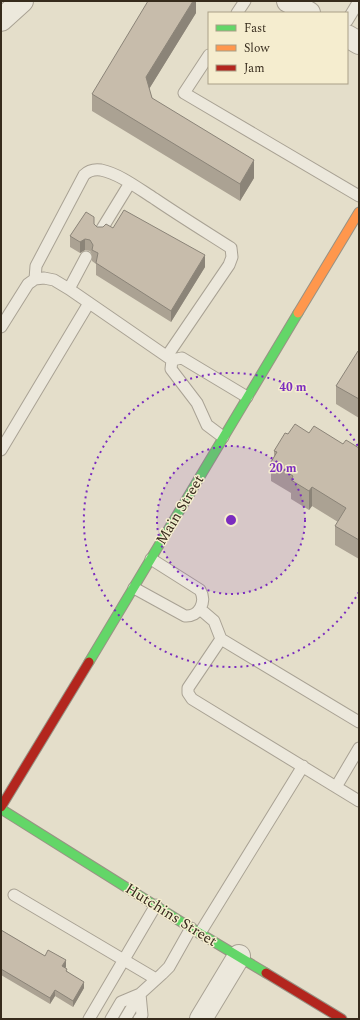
<svg xmlns="http://www.w3.org/2000/svg" width="360" height="1020" viewBox="0 0 360 1020" font-family="Spectral,serif">
	<rect width="100%" height="100%" fill="#e4deca"/>
	<g fill="none" stroke-linecap="round" stroke-linejoin="round">
		<!-- lane casing -->
		<g stroke="#a9a294" stroke-width="13">
			<path id="lane" d="M237,13l8,-12
				M347,21l12,-20
				M209,55l-25,38 175,103
				M100,232l30,-49
				M35,279l1,-13 48,-91c4,-4 10,-6 17,-5 19,4 38,19 54,29 25,17 51,33 76,49l1,9 -3,8 -62,91
				M69,289l17,-32
				M1,327l27,-43 7,-5 9,-1 10,2 15,9 103,71 10,-2 65,39
				M172,360l-1,9 26,34 10,22 16,12
				M1,450l88,-147
				M134,588l51,28c14,1 22,-14 15,-26l-49,-31
				M200,609l14,12 7,18 138,83
				M221,639l-33,49v5l4,6 167,102
				M336,787l23,-39
				M14,895l142,84
				M200,933l103,-167
				M89,1019l67,-114
				M111,1019l10,-17 19,-8
				M125,1019l15,-25 22,-20 7,-7 22,-39
				M139,1019l3,-4 -2,-21"/>
		</g>
		<!-- street casing -->
		<g stroke="#a9a294" stroke-width="24">
			<path id="street" d="M288,1l21,12
				M1,20l21,-19
				M347,36l12,7
				M201,1019l38,-63"/>
		</g>
		<!-- fast casing -->
		<g stroke="#989284" stroke-width="11">
			<path id="fast" d="M89,662l209,-349
				M1,809l190,119 75,45"/>
		</g>
		<!-- slow casing -->
		<g stroke="#989284" stroke-width="11">
			<path id="slow" d="M298,313l61,-101"/>
		</g>
		<!-- jam casing -->
		<g stroke="#989284" stroke-width="11">
			<path id="jam" d="M1,807l88,-145
				M266,973l76,46"/>
		</g>
		<!-- lane -->
		<use href="#lane" stroke="#ece8dc" stroke-width="11"/>
		<!-- street -->
		<use href="#street" stroke="#ece8dc" stroke-width="22"/>
		<!-- fast -->
		<use href="#fast" stroke="#63d668" stroke-width="9"/>
		<!-- slow -->
		<use href="#slow" stroke="#ff974d" stroke-width="9"/>
		<!-- jam -->
		<use href="#jam" stroke="#b3261e" stroke-width="9"/>
	</g>
	<!-- wall -->
	<path fill="#aba293" d="M196,1v12l-47,76 3,9 102,80 -14,23 -148,-90v-17z
		M94,224l3,3 16,1 92,39 -34,55 -75,-47v-11l-4,-3v-6l-2,-4 -5,-1 -5,3 -10,-6v-11z
		M359,352v66l-23,-14v-18z
		M309,433l34,11 16,4v111l-24,-14v-19l3,-4 -26,-16 -3,4 -18,-11v-6l-20,-12v-19l3,-5v-6l14,-17z
		M1,930l44,26 21,11 -1,1 2,3 17,17 -11,19 -18,-11 -5,8 -49,-29z"/>
	<!-- shaded-wall -->
	<path fill="#8b8478" d="M193,1h3v12l-50,81v-17z
		M254,160v18l-14,23v-17z
		M85,239v11l-5,3v-11z
		M205,255v12l-34,55v-11z
		M312,487v19l-3,4v-19z
		M66,960v7l-4,5v-6z
		M84,982v6l-11,19v-6z
		M55,990v6l-5,8v-6z"/>
	<!-- building -->
	<path fill="#c7bcab" stroke="#8b8478" d="M148,1h45l-47,76 6,21 102,62 -14,24 -148,-90z
		M124,210l81,45 -34,56 -75,-48 2,-10 -6,-3 1,-5 -3,-5 -5,-1 -5,3 -10,-6 16,-24 8,5v7l3,3h6l3,-3 7,4z
		M358,351l1,1v47l-23,-13z
		M295,424l14,9 5,-7 29,18 3,-4 13,8v92l-24,-14 11,-18 -34,-21 -3,4 -18,-11 2,-4 -22,-14 6,-10 -3,-1 11,-18 3,1z
		M1,930l44,26 3,-6 18,10 -4,6 5,3 -1,2 18,11 -11,19 -18,-11 -5,8 -49,-29z"/>
	<!-- distance rings -->
	<circle cx="231" cy="520" r="74" fill="#7b2cbf" fill-opacity=".12"/>
	<g fill="none" stroke="#7b2cbf" stroke-width="2" stroke-dasharray="2 4">
		<circle cx="231" cy="520" r="74"/>
		<path d="M359 592A147 147 0 1 1 359 448"/>
	</g>
	<g text-anchor="middle" dominant-baseline="central" stroke-width="3" stroke-linejoin="round" paint-order="stroke">
		<!-- street labels -->
		<g font-size="15" fill="#362b1c" stroke="#f5edcf">
			<text transform="translate(180 510) rotate(-59)">Main Street</text>
			<text transform="translate(171 915) rotate(32)">Hutchins Street</text>
		</g>
	</g>
	<circle cx="231" cy="520" r="6" fill="#7b2cbf" stroke="#f5edcf" stroke-width="2"/>
	<g font-size="12" text-anchor="middle" font-weight="bold" fill="#7b2cbf" stroke="#f5edcf" stroke-width="3" stroke-linejoin="round" paint-order="stroke">
		<text x="293" y="391">40 m</text>
		<text x="283" y="472">20 m</text>
	</g>
	<!-- border -->
	<rect width="360" height="1020" fill="none" stroke="#362b1c" stroke-width="4"/>
	<!-- legend -->
	<rect x="208" y="12" width="140" height="72" fill="#f5edcf" stroke="#a99f87"/>
	<rect x="216" y="25" width="20" height="6" fill="#63d668" stroke="#a99f87"/>
	<text x="244" y="32" font-size="12" fill="#362b1c">Fast</text>
	<rect x="216" y="45" width="20" height="6" fill="#ff974d" stroke="#a99f87"/>
	<text x="244" y="52" font-size="12" fill="#362b1c">Slow</text>
	<rect x="216" y="65" width="20" height="6" fill="#b3261e" stroke="#a99f87"/>
	<text x="244" y="72" font-size="12" fill="#362b1c">Jam</text>
</svg>
